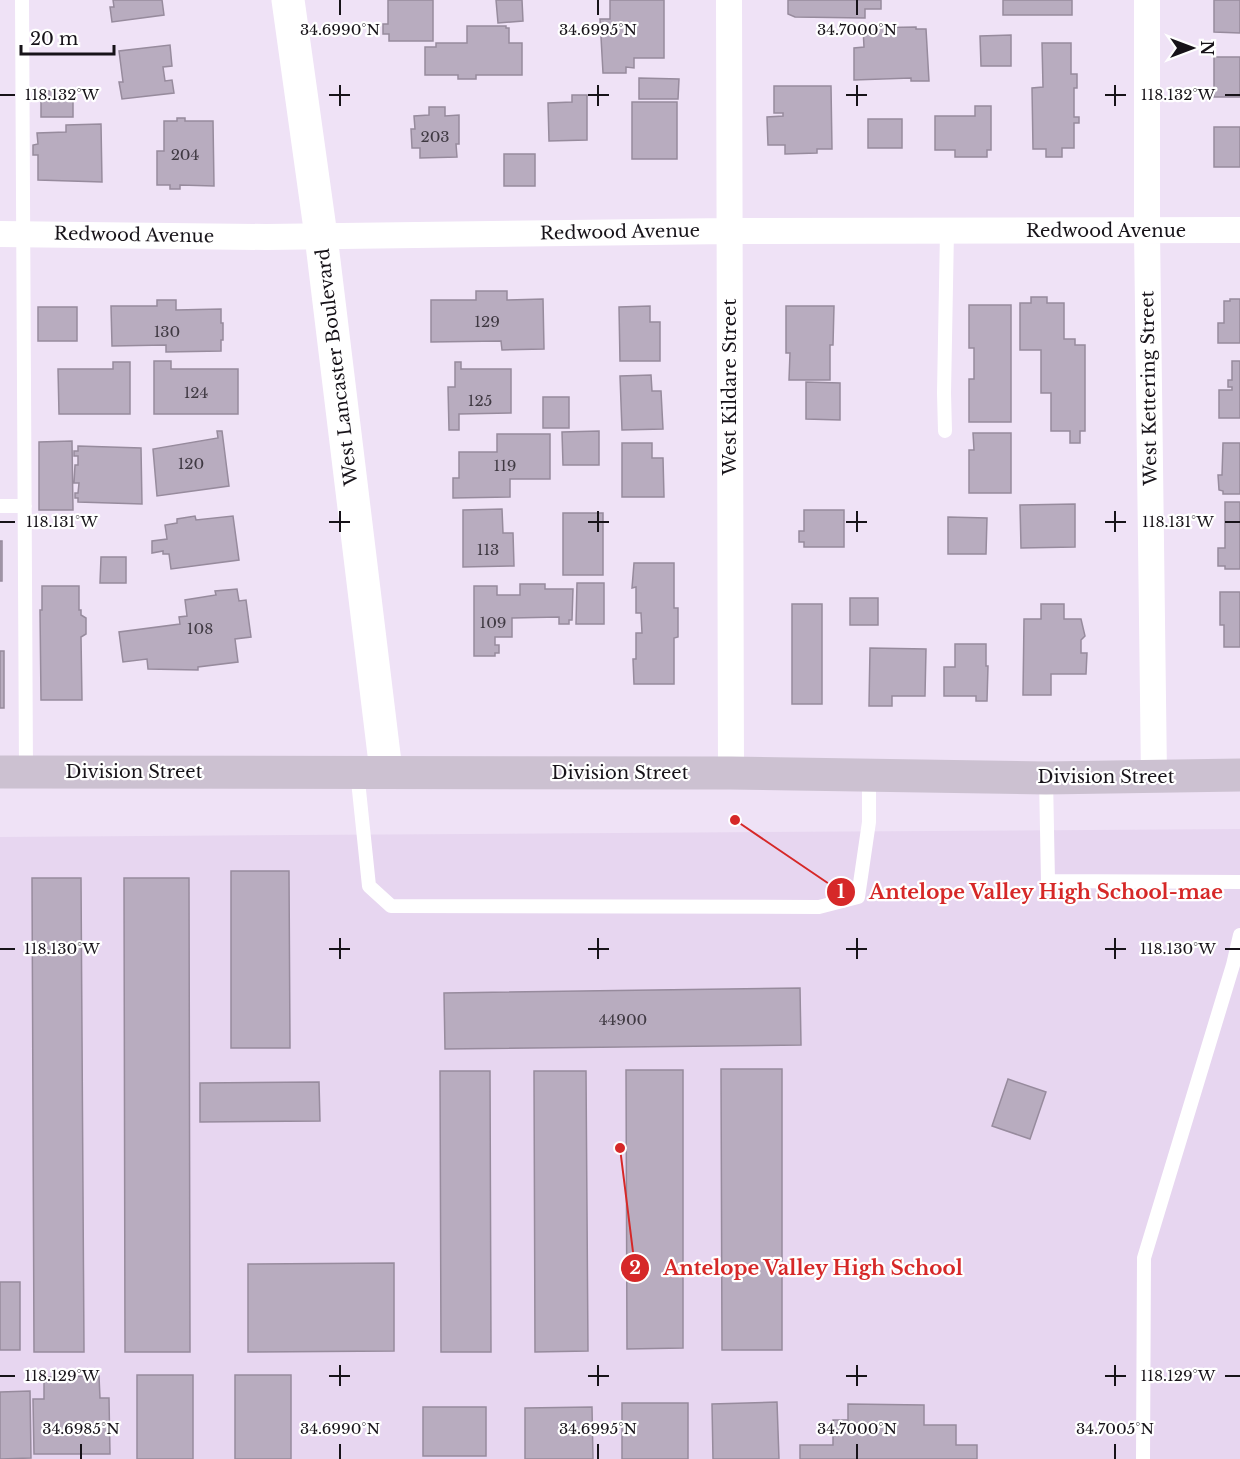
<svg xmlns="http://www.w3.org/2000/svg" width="1240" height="1459" viewBox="0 0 1240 1459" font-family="'Libre Baskerville',serif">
	<rect width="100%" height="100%" fill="#efe2f6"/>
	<!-- built -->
	<path fill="#e7d6f0" d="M1240,829v630h-1240v-622z"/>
	<!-- building -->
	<path fill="#b8acbf" stroke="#978b9d" stroke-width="1.5" d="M113,0h49l2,15 -52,7 -2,-15h4z
		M388,0h45v41h-44v-7h-6v-10h5z
		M496,0h26l1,21 -25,2z
		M610,0h54v58h-30v10l-8,-1v6h-23l-3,-54h10z
		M788,0h93v9h-16v9l-70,-1 -7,-3z
		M1003,0h69v15h-69z
		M1214,0h26v33l-26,-1z
		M467,26h39v2h3v15h13v32h-46v4h-18v-4h-33v-28h11v-4h31z
		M916,27v2h10l3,52h-18v-3l-57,2v-32l10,-1 -1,-19z
		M1011,35v31h-30l-1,-30z
		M1042,43h29v31h6v14h-3v29h5v6h-5v25h-12v9h-16v-8h-13l-1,-61 11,-1z
		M170,45l2,21 -9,1 2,14 7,-1 2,13 -52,6 -3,-17h4l-4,-31z
		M1214,57h26v40h-26z
		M639,78l40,1 -1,20h-39z
		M774,86h57l1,63h-15v4l-32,1v-9h-17l-1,-28 16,-1v-3h-9z
		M41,91h32v26h-32z
		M572,95h15v45l-38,1 -1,-38 24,-1z
		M632,102h45v57h-45z
		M975,106h16v44h-4v7h-32v-7h-20v-34h40z
		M429,107h16v9l14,-1v29h-3l1,13 -37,1v-10h-8l-1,-19h4l-1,-13 15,-1z
		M177,118h8v3h28l1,65 -34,-1v4h-10v-4h-13v-34h7v-30h13z
		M868,119h34v29h-34z
		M101,124l1,58 -64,-2v-25h-5v-10l5,-1 -1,-11 29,-1v-7z
		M1214,127h26v40h-26z
		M504,154h31v32h-31z
		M476,291h31v9l36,-1 1,50 -42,1 -1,-9 -70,1v-42h45z
		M1031,297h16v6h17v36h11v6h10v86h-5v12h-10v-12h-19v-38h-10v-43h-21v-47h11z
		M1230,299h10v44h-22v-20h6v-22h6z
		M157,300h19v10l45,-1v14h2v17h-2v11l-55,1v-7l-54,1 -1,-40h46z
		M969,305h42v117h-42v-43h5v-31h-5z
		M650,306v16h10v39h-40l-1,-54z
		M786,306h48l-1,39h-3v35h-41l1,-27h-4z
		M38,307h39v34h-39z
		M154,361h17v8h67v45h-84z
		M1232,361h8v57h-21v-28h13v-3h-4v-7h4z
		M113,362h17v52h-71l-1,-45h55z
		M455,362h6v7h50v44l-52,1v16h-10l-1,-43h7z
		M651,375l1,16h9l2,38 -41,1 -2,-54z
		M806,382l34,1v37l-34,-1z
		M543,397h26v31h-26z
		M217,431h5l7,55 -72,10 -4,-47 65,-11z
		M599,431v34h-36l-1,-33z
		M973,433h38v60h-42v-43h5z
		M497,434h53v45h-40v18l-57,1v-20h6v-26h38z
		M72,441l1,69h-34v-68z
		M622,443h30v15h11l1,39h-42z
		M1223,443h17v51h-17v-3l-4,-1 -1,-15h4z
		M78,446l63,2 1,56 -64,-2v-4h-3v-5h3l1,-10h-5l1,-18h3v-9h-4v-5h4z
		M1225,502h15v67h-15v-3h-7v-18h7z
		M1075,504v43l-54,1 -1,-43z
		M502,509l1,24h10l1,33 -51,1v-57z
		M804,510h40v37h-40v-5h-5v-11h5z
		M563,513h40v62h-40z
		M195,516l1,4 37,-4 6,44 -68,9 -2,-15h-6v-3l-11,2v-12l15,-2 -2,-14 12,-2v-4z
		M948,517l39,1 -1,36h-38z
		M0,541h2v40h-2z
		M101,557h25v26h-26z
		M634,563h40v45h4v29l-4,1v46h-40l-1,-25h3v-26h6l-1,-20h-5v-26l-4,1z
		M577,583h27v41h-28z
		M520,584h25v5h28l-1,31h-3v4h-10v-7l-47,1v19h-17v8h4v8h-4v3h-21v-70h23v9h23z
		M42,586h37v24h2v5l5,3v16l-5,3 1,63h-41l-1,-90h2z
		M237,589l2,12 7,-1 5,37 -16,2 3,23 -40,5v3l-50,-1 -1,-10 -24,3 -4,-30 61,-8 -1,-7 8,-1 -2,-16 31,-5 -1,-4z
		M1220,592h20v55h-16v-22h-4z
		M850,598h28v27h-28z
		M792,604h30v100h-30z
		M1041,604h23v15h17l4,17 -4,4v13h6l-1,21h-35v21h-28l1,-76h17z
		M955,644h31v22h2l-1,35h-11v-5h-32v-29h11z
		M870,648l56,1 -1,47h-33v10h-23z
		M0,651h4v57h-4z
		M231,871h58l1,177h-59z
		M32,878h49l3,474h-50z
		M124,878h65l1,474h-65z
		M800,988l1,57 -356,4 -1,-56z
		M721,1069h61v281h-60z
		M626,1070h57v278l-56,1z
		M440,1071h50l1,281h-50z
		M534,1071h52l2,280 -53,1z
		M1008,1079l38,13 -16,47 -38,-13z
		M319,1082l1,39 -120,1v-39z
		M394,1263v88l-146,1v-88z
		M0,1282h20v68h-20z
		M137,1375h56v84h-56z
		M235,1375h56v84h-56z
		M99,1376l1,22h9l1,56h-76l-1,-55h11v-22z
		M30,1391l1,67 -31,1v-67z
		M777,1402l2,57h-66l-1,-55z
		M622,1403h66v56h-66z
		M848,1404l76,1v20h32v20h21v14h-177v-14h33v-25h15z
		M423,1407h63v49h-63z
		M592,1407l1,52h-68v-51z"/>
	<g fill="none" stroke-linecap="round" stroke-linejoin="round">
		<!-- service -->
		<path stroke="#fff" stroke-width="14" d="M22,0l4,772
			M945,431l-1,-38 3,-162
			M0,506h25
			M357,771l12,115 22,20 428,1 39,-10 11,-75v-47
			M1046,778l2,103 192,1
			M1143,1459l1,-201 89,-293 7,-30"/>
		<!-- minor -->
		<path stroke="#fff" stroke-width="26" d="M729,0l2,773
			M1147,0v231l7,545
			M0,234l266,3 463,-6 511,-1"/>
		<!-- tertiary -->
		<path stroke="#fff" stroke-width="33" d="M288,0l33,236 65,535"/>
		<!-- secondary -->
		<path stroke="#ccc1d1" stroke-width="33" d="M0,772l731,1 315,5 194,-3"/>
	</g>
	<!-- ticks -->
	<path fill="none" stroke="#171319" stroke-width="2" d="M340,0v15M598,0v15M857,0v15M340,85v21M598,85v21M857,85v21M1115,85v21M0,95h15M329,95h21M588,95h21M846,95h21M1105,95h21M1225,95h15M340,511v21M598,511v21M857,511v21M1115,511v21M0,522h15M329,522h21M588,522h21M846,522h21M1105,522h21M1225,522h15M340,938v21M598,938v21M857,938v21M1115,938v21M0,949h15M329,949h21M588,949h21M846,949h21M1105,949h21M1225,949h15M340,1365v21M598,1365v21M857,1365v21M1115,1365v21M0,1376h15M329,1376h21M588,1376h21M846,1376h21M1105,1376h21M1225,1376h15M81,1444v15M340,1444v15M598,1444v15M857,1444v15M1115,1444v15"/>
	<g text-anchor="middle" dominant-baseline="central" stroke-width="4.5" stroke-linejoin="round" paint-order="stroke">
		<!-- number labels -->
		<g font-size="15" fill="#3f3942">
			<text x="435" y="136">203</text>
			<text x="185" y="154">204</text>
			<text x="487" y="321">129</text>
			<text x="167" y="331">130</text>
			<text x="196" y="392">124</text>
			<text x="480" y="400">125</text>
			<text x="191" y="463">120</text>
			<text x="505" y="465">119</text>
			<text x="488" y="549">113</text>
			<text x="493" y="622">109</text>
			<text x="200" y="628">108</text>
			<text x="623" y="1019">44900</text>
		</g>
		<!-- street labels -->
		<g font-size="18" fill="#171319" stroke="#fff">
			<text x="1106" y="231">Redwood Avenue</text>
			<text transform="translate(620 232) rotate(-1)">Redwood Avenue</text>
			<text transform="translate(134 235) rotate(1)">Redwood Avenue</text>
			<text transform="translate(337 367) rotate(-97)">West Lancaster Boulevard</text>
			<text transform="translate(730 387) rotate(-90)">West Kildare Street</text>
			<text transform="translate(1149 388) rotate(-91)">West Kettering Street</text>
			<text x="134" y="772">Division Street</text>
			<text x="620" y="773">Division Street</text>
			<text x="1106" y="777">Division Street</text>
		</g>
	</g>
	<g font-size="15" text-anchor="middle" fill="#171319" stroke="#fff" stroke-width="4.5" stroke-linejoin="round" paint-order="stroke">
		<text x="340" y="35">34.6990°N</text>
		<text x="598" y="35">34.6995°N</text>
		<text x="857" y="35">34.7000°N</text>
		<text x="1178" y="100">118.132°W</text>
		<text x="62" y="100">118.132°W</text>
		<text x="1178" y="527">118.131°W</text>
		<text x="62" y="527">118.131°W</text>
		<text x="62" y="954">118.130°W</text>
		<text x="1178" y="954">118.130°W</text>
		<text x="1178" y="1381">118.129°W</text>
		<text x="62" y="1381">118.129°W</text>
		<text x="81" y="1434">34.6985°N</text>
		<text x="340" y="1434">34.6990°N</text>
		<text x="598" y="1434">34.6995°N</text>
		<text x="857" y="1434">34.7000°N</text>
		<text x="1115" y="1434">34.7005°N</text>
	</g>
	<!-- callouts -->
	<path fill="none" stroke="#d62828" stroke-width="2" d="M735 820L841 892M620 1148L635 1268"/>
	<g fill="#d62828" stroke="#fff" stroke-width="2">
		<circle cx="735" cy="820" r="6"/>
		<circle cx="620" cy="1148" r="6"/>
		<circle cx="841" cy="892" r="15"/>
		<circle cx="635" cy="1268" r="15"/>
	</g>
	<g font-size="18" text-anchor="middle" font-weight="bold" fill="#fff">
		<text x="841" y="898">1</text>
		<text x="635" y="1274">2</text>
	</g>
	<g font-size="20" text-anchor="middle" font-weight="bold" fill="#d62828" stroke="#fff" stroke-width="4.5" stroke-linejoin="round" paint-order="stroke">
		<text x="1046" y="899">Antelope Valley High School-mae</text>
		<text x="813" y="1275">Antelope Valley High School</text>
	</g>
	<!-- north arrow -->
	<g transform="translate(1192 48) rotate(90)" stroke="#ffffff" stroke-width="4.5" paint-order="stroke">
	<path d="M0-4.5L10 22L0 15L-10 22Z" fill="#171319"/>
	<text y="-9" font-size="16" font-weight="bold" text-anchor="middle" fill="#171319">N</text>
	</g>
	<!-- scale -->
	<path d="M21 45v9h93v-9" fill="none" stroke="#171319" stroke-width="3"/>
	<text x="30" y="45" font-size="18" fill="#171319" stroke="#ffffff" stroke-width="4.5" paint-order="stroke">20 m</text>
</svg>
